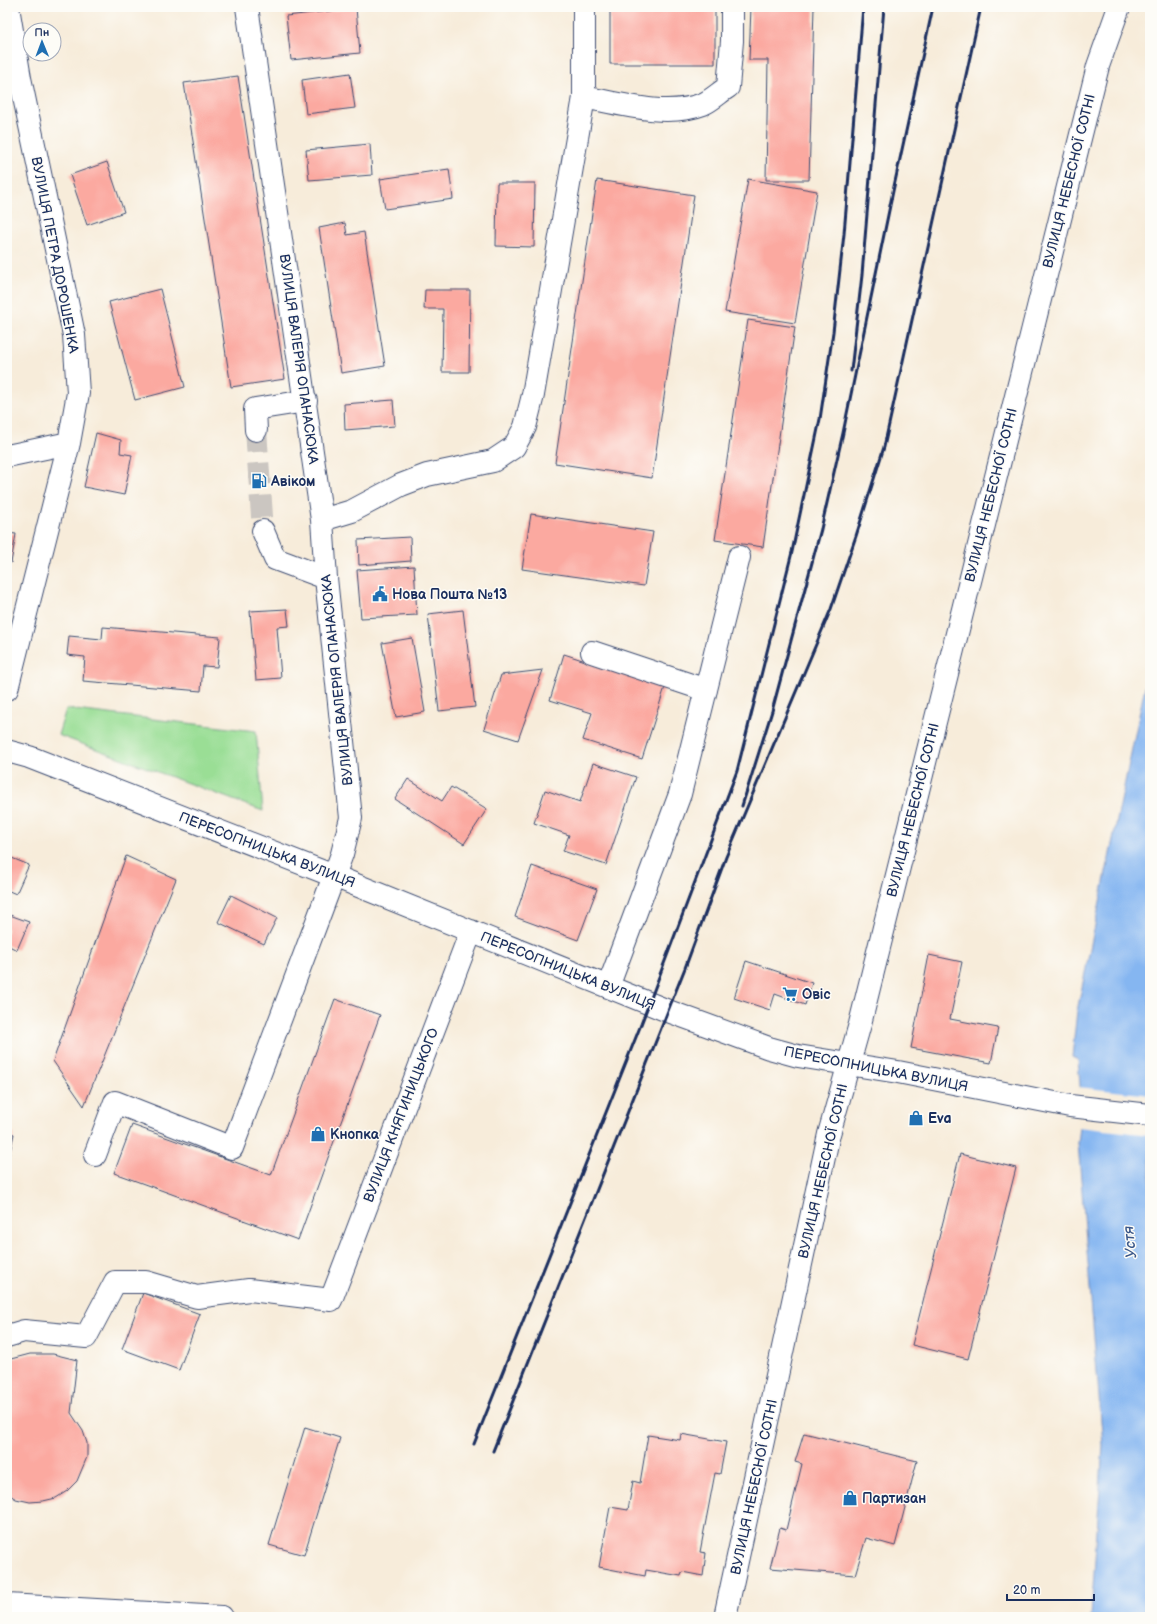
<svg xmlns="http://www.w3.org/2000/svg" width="1157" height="1624" viewBox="0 0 1157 1624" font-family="'Balsamiq Sans',sans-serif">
	<rect width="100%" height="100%" fill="#fdfcf7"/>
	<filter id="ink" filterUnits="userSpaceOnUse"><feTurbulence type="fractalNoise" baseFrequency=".025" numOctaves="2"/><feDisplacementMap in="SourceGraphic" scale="8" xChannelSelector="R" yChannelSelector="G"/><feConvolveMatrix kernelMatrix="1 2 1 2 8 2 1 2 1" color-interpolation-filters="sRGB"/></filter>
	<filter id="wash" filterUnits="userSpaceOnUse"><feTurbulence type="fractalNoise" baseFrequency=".012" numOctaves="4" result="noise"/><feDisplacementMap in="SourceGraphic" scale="16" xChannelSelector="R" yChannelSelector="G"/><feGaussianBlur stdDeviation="0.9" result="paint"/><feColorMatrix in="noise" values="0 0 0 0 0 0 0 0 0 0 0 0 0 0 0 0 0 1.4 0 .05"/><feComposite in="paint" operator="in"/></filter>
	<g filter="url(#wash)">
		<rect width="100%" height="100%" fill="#f7ecda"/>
		<!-- green -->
		<path fill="#9ade95" stroke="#5a867a" d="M66,709l190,22 7,80 -205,-76z"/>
		<!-- water -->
		<path fill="#85b6f1" stroke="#5072a8" d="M1150,663v954h-59l12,-172 -25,-302 4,-32 -4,-51 -6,-3 5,-46z"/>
		<!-- pier -->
		<path fill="#f7ecda" d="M1078,1087l72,8v40l-72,-8 2,-16z"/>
		<g id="blocks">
			<!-- building -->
			<path fill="#fba9a0" d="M610,7h105v57h-105z
				M751,7h63l-5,173h-43l2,-120h-19z
				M356,8l4,45 -69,7 -5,-44z
				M350,73l5,35 -49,6 -4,-34z
				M238,76l47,303 -54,8 -47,-304z
				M370,144l2,31 -63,5 -3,-30z
				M107,162l17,50 -37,13 -17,-50z
				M449,169l4,30 -68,10 -5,-30z
				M748,179l69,12 -22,132 -70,-11z
				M597,180l97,15 -42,283 -97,-15z
				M497,183h38l-1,64 -38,-1z
				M345,223l2,12 17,-3 21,134 -44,7 -22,-145z
				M160,289l25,98 -50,13 -26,-98z
				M425,290h45l-1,82h-27l1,-63h-19z
				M748,320l47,7 -32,220 -48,-7z
				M393,400l2,26 -50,4 -1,-26z
				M96,433l25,7 -1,13 12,2 -8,40 -40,-8z
				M531,514l122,18 -9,54 -122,-17z
				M7,533l9,1 -5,29h-4z
				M410,537l1,24 -52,4 -1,-25z
				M414,566l3,49 -56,3 -4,-48z
				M287,609l2,17 -12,1 4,51 -25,2 -6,-69z
				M463,610l12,97 -36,4 -11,-97z
				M103,627l117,10 -3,30 -14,-1 -2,25 -118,-10 2,-24 -18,-2 2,-19 33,3z
				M412,638l13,74 -29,5 -14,-74z
				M564,654l101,33 -23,72 -59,-19 9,-27 -42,-13z
				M543,670l-25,70 -34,-11 17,-54z
				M593,763l43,14 -30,88 -43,-14 6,-16 -35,-12 11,-33 35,12z
				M408,779l34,22 9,-14 36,22 -23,35 -69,-45z
				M7,856l22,9 -13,29 -9,-4z
				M126,856l50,23 -92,227 -31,-45z
				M532,866l65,23 -19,51 -63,-23z
				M231,895l46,23 -13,26 -46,-22z
				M7,914l22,8 -12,28 -10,-5z
				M929,955l33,7 -12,57 48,9 -7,35 -80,-15z
				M746,961l66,22 -7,22 -30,-11 -5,16 -36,-12z
				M335,999l45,16 -82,225 -184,-67 18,-48 139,50z
				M7,1132l7,2 -6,27h-1z
				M960,1154l56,14 -48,191 -56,-14z
				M143,1293l57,21 -21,56 -57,-21z
				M30,1354h23l24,6 -6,53 12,18 4,12v14l-10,24 -10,10 -11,7 -13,3 -13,1 -14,-3 -9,-6v-133z
				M305,1427l35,11 -36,117 -35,-10z
				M804,1433l113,28 -22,85 -29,-8 -11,37 -85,-7 10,-40 6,2 16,-66 -7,-2z
				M681,1434l45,8 -6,32 -5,-1 -15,79 6,1 -3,23 -21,-4 -1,4 -35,-6 -1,6 -46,-9 11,-60 18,3 5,-29 7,2 8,-48 32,5z"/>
		</g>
	</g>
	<g filter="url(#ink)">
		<use href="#blocks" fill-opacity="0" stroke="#3c4b71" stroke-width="1"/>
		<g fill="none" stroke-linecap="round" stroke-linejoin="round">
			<!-- minor-tunnel -->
			<path stroke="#cbc6c1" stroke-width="22" stroke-dasharray="22 11" stroke-linecap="butt" d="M256,430l7,101"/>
			<!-- minor casing -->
			<g stroke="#3c4b71" stroke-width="24">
				<path id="minor" d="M584,97c36,7 83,21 119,7 9,-4 17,-12 25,-17l4,-46v-34
					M256,430l-1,-21 51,-8
					M7,456l62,-13
					M322,520l30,-9 49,-26 26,-10 66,-14 21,-14 11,-20 8,-32 51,-298v-90
					M263,531l12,28 51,19
					M592,652l114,38
					M7,689l62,-246 9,-50 -4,-58 -54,-257 -12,-71
					M7,751l22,6 305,119 334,135 101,37 29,8 100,16 172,34 80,9
					M608,987l72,-193 59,-237
					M95,1155l20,-53 117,46 102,-272 8,-22 9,-36 -25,-240 -4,-58 -75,-513
					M7,1336l17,-5 62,6 29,-55h31l51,15 52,-7 82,10 140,-369
					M725,1617l104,-483 31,-110 238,-958 21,-59"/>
			</g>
			<!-- major casing -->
			<g stroke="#3c4b71" stroke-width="24">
				<path id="major" d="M7,1605l215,12"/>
			</g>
			<!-- minor -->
			<use href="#minor" stroke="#fff" stroke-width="22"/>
			<!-- major -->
			<use href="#major" stroke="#fff" stroke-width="22"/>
			<!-- rail -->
			<path stroke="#1b2f5e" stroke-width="3" d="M851,371l11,-96 22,-268
				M742,806l30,-95 49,-182 22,-96 50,-242 40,-184
				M474,1444l166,-417 97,-256 55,-219 28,-133 13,-87 11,-98 19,-227
				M493,1451l192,-483 41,-111 105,-248 25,-73 28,-89 97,-440"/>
		</g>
	</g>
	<!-- icons -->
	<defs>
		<g id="fuel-bare" transform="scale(1.2)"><path d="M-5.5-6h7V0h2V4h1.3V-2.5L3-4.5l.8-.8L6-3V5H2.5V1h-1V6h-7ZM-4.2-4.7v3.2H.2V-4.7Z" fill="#1f6fb2" stroke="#fdfcf7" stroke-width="2.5" paint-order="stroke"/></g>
		<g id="civic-bare" transform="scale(1.2)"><path d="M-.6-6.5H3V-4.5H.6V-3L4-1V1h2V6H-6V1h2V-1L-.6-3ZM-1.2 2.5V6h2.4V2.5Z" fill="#1f6fb2" stroke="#fdfcf7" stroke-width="2.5" paint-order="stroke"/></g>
		<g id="supermarket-bare" transform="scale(1.2)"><path d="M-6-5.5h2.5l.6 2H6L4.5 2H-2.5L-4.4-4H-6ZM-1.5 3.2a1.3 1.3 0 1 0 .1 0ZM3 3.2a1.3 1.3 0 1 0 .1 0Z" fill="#1f6fb2" stroke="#fdfcf7" stroke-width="2.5" paint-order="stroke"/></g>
		<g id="shop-bare" transform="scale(1.2)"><path d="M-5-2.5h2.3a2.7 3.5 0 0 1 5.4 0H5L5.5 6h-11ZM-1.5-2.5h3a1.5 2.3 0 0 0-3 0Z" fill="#1f6fb2" stroke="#fdfcf7" stroke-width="2.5" paint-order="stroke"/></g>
	</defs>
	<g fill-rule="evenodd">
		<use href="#fuel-bare" x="259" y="481"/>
		<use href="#civic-bare" x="380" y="594"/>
		<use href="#supermarket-bare" x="790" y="994"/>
		<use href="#shop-bare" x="916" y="1118"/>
		<use href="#shop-bare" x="318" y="1134"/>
		<use href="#shop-bare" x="850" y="1498"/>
	</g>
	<g text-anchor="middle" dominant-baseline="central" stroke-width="3" stroke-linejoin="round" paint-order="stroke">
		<!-- street labels -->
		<g font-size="14" fill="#1b2f5e" stroke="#fdfcf7">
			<text transform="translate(1069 181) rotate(-76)">ВУЛИЦЯ НЕБЕСНОЇ СОТНІ</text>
			<text transform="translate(55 255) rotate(79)">ВУЛИЦЯ ПЕТРА ДОРОШЕНКА</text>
			<text transform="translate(299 359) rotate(82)">ВУЛИЦЯ ВАЛЕРІЯ ОПАНАСЮКА</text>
			<text transform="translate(991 495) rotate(-76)">ВУЛИЦЯ НЕБЕСНОЇ СОТНІ</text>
			<text transform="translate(337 680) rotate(-96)">ВУЛИЦЯ ВАЛЕРІЯ ОПАНАСЮКА</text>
			<text transform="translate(913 810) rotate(-76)">ВУЛИЦЯ НЕБЕСНОЇ СОТНІ</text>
			<text transform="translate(267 850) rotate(21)">ПЕРЕСОПНИЦЬКА ВУЛИЦЯ</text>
			<text transform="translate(568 971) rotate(22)">ПЕРЕСОПНИЦЬКА ВУЛИЦЯ</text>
			<text transform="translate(876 1069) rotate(11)">ПЕРЕСОПНИЦЬКА ВУЛИЦЯ</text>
			<text transform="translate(401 1115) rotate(-69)">ВУЛИЦЯ КНЯГИНИЦЬКОГО</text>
			<text transform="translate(823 1171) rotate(-77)">ВУЛИЦЯ НЕБЕСНОЇ СОТНІ</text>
			<text transform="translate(754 1487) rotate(-78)">ВУЛИЦЯ НЕБЕСНОЇ СОТНІ</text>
		</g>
		<!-- poi labels -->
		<g font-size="14" font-weight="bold" fill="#1b2f5e" stroke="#fdfcf7" text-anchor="start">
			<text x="271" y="481">Авіком</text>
			<text x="392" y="594">Нова Пошта №13</text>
			<text x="802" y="994">Овіс</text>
			<text x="928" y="1118">Eva</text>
			<text x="330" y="1134">Кнопка</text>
			<text x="862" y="1498">Партизан</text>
		</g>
		<!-- water labels -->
		<g font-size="15" font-style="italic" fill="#3b588a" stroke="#fdfcf7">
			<text transform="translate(1130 1242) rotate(-96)">Устя</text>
		</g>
	</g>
	<!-- margin -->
	<rect width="1157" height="1624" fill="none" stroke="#fdfcf7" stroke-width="24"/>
	<!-- north arrow -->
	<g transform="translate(42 42) rotate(359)"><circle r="19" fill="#fdfcf7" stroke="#a3aaba"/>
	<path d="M0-3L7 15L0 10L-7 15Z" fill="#1f6fb2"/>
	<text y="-6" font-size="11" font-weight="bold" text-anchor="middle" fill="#1b2f5e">Пн</text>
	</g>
	<!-- scale -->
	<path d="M1007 1594v6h87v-6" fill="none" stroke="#1b2f5e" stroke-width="2"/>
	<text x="1013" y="1594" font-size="12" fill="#1b2f5e" stroke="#fdfcf7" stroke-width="3" paint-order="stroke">20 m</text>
</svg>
